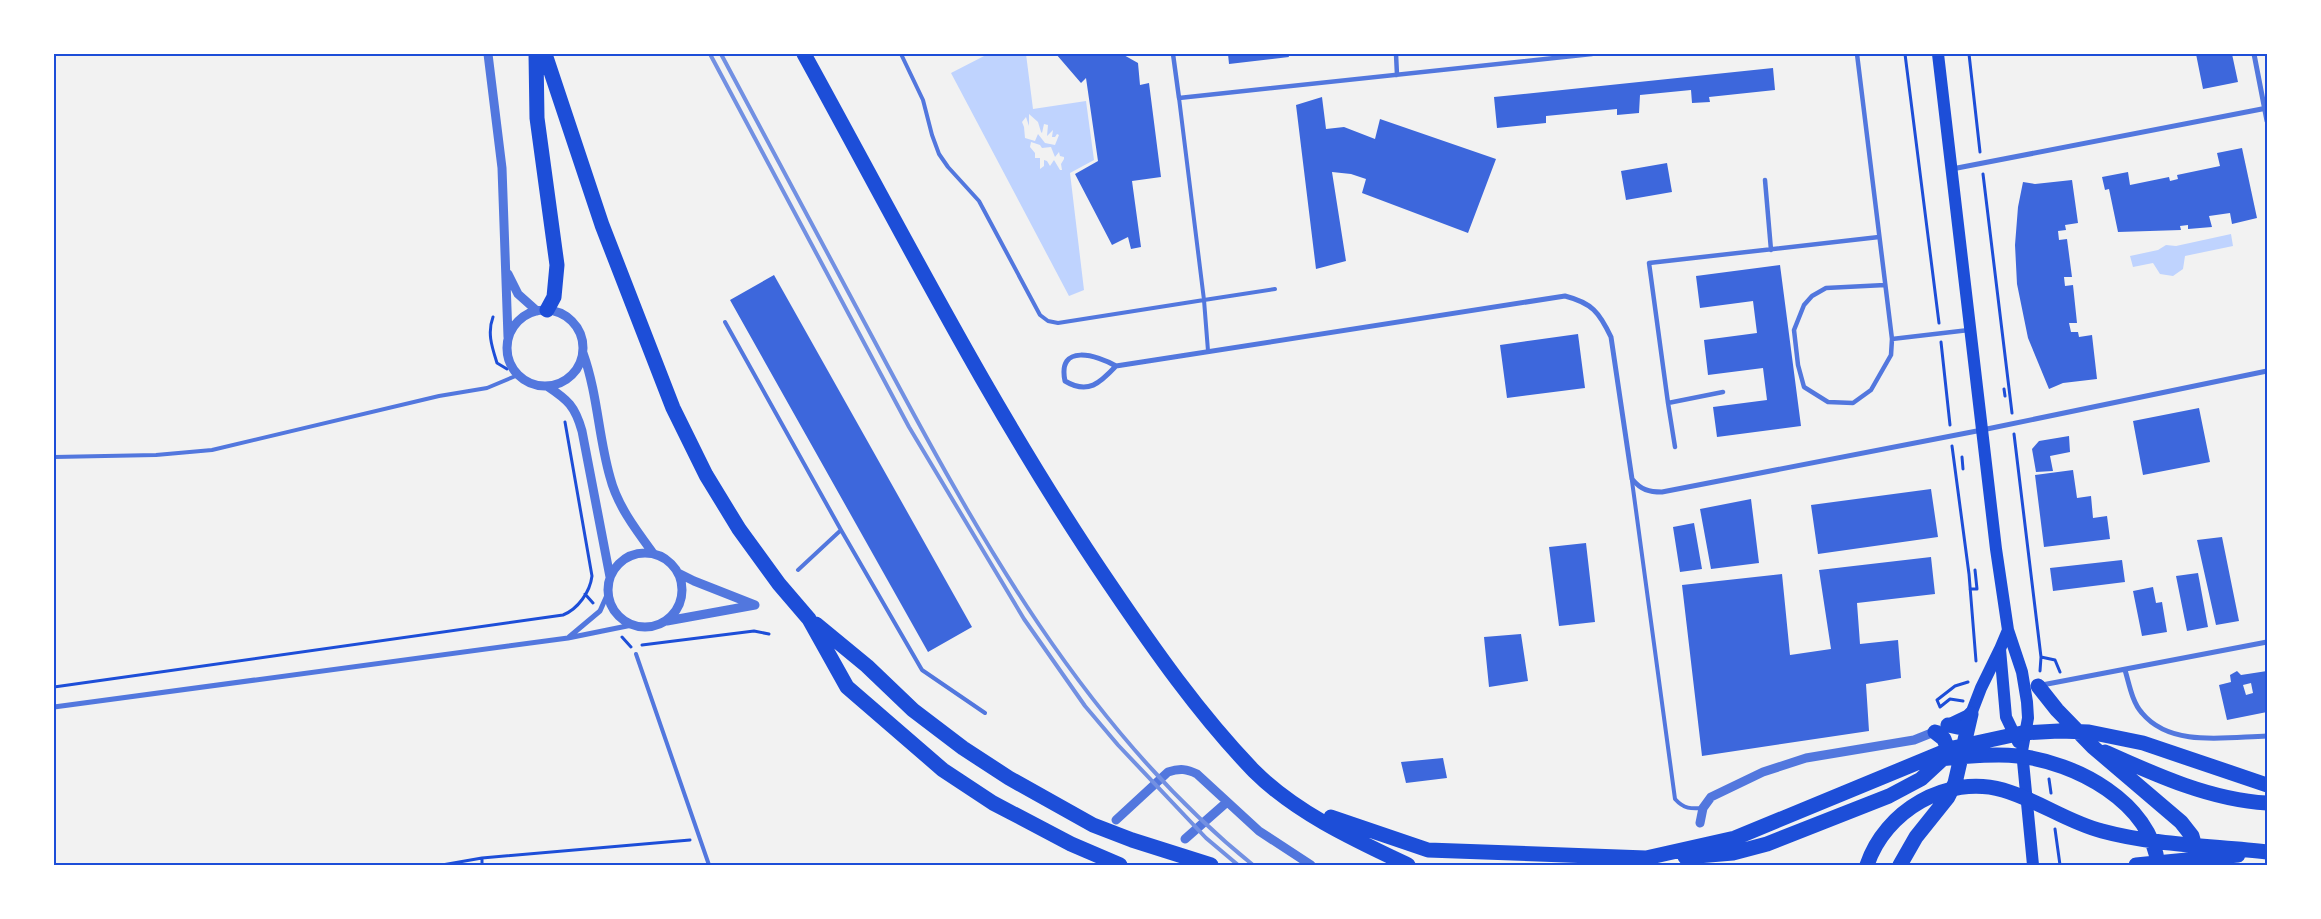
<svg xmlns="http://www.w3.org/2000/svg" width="2321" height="919" viewBox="0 0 2321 919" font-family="Poppins,sans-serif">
	<rect width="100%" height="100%" fill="#f2f2f2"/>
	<!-- water -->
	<path fill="#bfd3fe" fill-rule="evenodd" d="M988,54h38l7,55 53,-8 8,59 -24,13 14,117 -15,6 -118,-223zM1029,114l9,8 3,10 1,1 2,-9 4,1 -1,11 6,-6 -1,7h3l2,-3 2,1 -4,10 -10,-2 -7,-9 -3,7 -10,-3 -1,-11 -2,-5 4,-5 3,9zM1031,142l9,3 2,3 9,-1 4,10 4,-5 1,4 4,1v2l-3,5 1,6h-2l-6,-10 -4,6 -3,-5 -3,-1v6l-4,3v-11h-5v-5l-5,-6z
		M2231,234l2,12 -48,10 -2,13 -10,7 -13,-2 -7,-11 -20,4 -3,-11 28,-6 8,-5 10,1z"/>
	<!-- building -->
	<path fill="#3d67dc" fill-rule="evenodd" d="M1056,54h66l16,9 2,22 9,-2 12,94 -29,4 9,66 -10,2 -3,-12 -16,8 -37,-71 23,-13 -12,-83 -5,5z
		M1228,54h60l1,3 -60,7z
		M2196,54h36l6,28 -35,7z
		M1773,68l2,22 -66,7 1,5 -18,1 -1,-13 -51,5 -1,18 -22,2v-6l-71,7v7l-49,5 -3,-31z
		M1322,97l4,32 18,-2 31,12 5,-20 116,40 -28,74 -106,-40 4,-14 -15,-5 -19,-2 14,89 -30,8 -20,-164z
		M2242,148l15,70 -25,6 -2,-11 -21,3 3,11 -24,2v-4l-8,1 1,4 -63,2 -9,-43 -4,1 -3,-13 26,-5 2,13 39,-8 1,4 8,-2 -1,-4 43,-9 -3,-13z
		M1667,163l5,29 -46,8 -5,-29z
		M2072,180l6,43 -13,2 1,5 -8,1 1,9 8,-1 5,38h-8l1,9 8,-1 4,38h-8l2,9h7l1,5 13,-2 5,44 -34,4 -14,6 -21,-51 -11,-54 -2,-39 3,-38 5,-25 12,2z
		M1780,265l21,161 -84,11 -4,-30 54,-7 -4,-32 -55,7 -4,-35 53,-7 -4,-32 -53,7 -4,-32z
		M774,275l198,352 -44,25 -198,-352z
		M1578,334l7,54 -78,10 -7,-53z
		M2199,408l11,54 -67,13 -10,-54z
		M2069,436l1,16 -20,4 3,15 -17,1 -4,-23 7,-8z
		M2073,470l4,28 14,-2 2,22 14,-2 3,23 -66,8 -9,-72z
		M1931,489l7,48 -120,17 -7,-49z
		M1751,499l8,64 -48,6 -11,-60z
		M1694,523l8,46 -22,3 -7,-45z
		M2222,537l17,84 -23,4 -19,-85z
		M1586,543l9,79 -36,4 -10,-79z
		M1931,557l4,37 -78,9 3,41 38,-4 3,38 -35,6 3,47 -167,25 -20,-171 100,-11 8,81 41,-6 -12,-79z
		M2122,560l3,22 -72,9 -3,-23z
		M2198,573l10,54 -21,4 -11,-55z
		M2153,587l3,16 6,-1 5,30 -25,4 -9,-45z
		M1521,634l7,47 -39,6 -5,-50z
		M2237,671l4,4 26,-4v41l-40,8 -8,-35 12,-3 -1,-7zM2251,683l2,10 -7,2 -3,-10z
		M1443,758l4,20 -41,5 -5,-21z"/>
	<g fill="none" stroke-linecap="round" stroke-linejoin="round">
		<!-- path -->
		<path stroke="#1d4ed8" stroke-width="3" d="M1905,54l34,269
			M1969,54l11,98
			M1983,174l29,239
			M493,317c-6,16 -1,30 4,46l10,6
			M1941,342l9,83
			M2004,389l1,7
			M2014,434l27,223 -1,14
			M1952,446l17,128 7,87
			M1962,457l1,12
			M1970,589h7l-2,-19
			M585,594l8,9
			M622,637l9,10
			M642,645l112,-14 15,3
			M2041,657l14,3 5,12
			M54,687l509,-72c15,-6 27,-23 29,-39l-27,-154
			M1963,701l-13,-2 -10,8 -3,-7 18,-14 13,-4
			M2049,779l2,14
			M2055,829l5,36
			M482,858v7
			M442,865l40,-7 208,-18"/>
		<!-- service -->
		<path stroke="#5277de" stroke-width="4" d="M901,54l22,46 9,35 7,19 9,13 31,34 61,114 8,6 10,2 146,-23 -25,-202
			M725,322l116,208 -43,40
			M1208,351l-4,-51 71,-11
			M54,457l102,-2 56,-5 227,-54 48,-8 31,-13
			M1632,481l43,318c9,10 16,10 28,9
			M841,530l81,140 63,43
			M636,654l73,211"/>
		<!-- pedestrian -->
		<path stroke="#5277de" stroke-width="4.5" d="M1173,54l6,44 413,-44
			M1396,54l1,21
			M1857,54l35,285 77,-9
			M1765,180l6,70
			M1885,285l-59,3 -14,8 -8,9 -10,25 4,35 6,22 24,15 25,1 18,-13 20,-35 1,-16
			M1723,392l-55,11 -19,-140 230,-26
			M1668,403l7,44"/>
		<!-- minor -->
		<path stroke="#5277de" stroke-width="5" d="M2254,54l13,67
			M1952,169l315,-61
			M1116,366c-19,-11 -59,-23 -51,15 23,14 35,2 51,-15l449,-70c27,7 34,16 46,41l21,142c9,11 17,13 30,13l320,-62 285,-59
			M569,637l31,-26 8,-18
			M2125,670c4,13 7,32 17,43 29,35 85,24 125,23
			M2042,685l225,-43
			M54,707l514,-69 64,-13"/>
		<!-- tertiary -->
		<path stroke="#5277de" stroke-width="9" d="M488,54l14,114 6,169
			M508,274l10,20 19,17
			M507 348a38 38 0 1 1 76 0a38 38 0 1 1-76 0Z
			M583,353c15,42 15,82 27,124 7,28 26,53 43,76
			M547,386c21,14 28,20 35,45l28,146
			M608 590a37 37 0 1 1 74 0a37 37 0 1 1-74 0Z
			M678,573l16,8 61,24
			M667,621l88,-16
			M1116,820l52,-48c12,-4 19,-3 29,2l62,57 52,34
			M1700,823l3,-15 8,-11 52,-25 43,-14 108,-18 25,-10
			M1185,839l42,-37"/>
		<!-- primary -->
		<path stroke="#1d4ed8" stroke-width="12" d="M1938,54l58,495 12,81 14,42 5,30 1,16 -6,33 11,114
			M2008,630l-8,19 6,68 12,25
			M1948,725l23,-11 10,-26 19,-39"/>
		<!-- motorway -->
		<path stroke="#1d4ed8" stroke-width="15" d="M536,54l1,64 20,147 -3,32 -7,13
			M545,54l57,171 71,183 33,67 33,54 40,55 30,35 38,68 96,83 50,33 78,41 49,21
			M804,54c98,178 190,360 305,529 44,65 90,131 145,188 42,42 101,69 154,94
			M816,624l51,42 46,44 50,38 46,30 84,47 39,15 79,25
			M2038,686l19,24 36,37 88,75 11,14 8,29
			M1948,725l19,4
			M1935,732l9,7 5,14
			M2105,752c51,23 106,48 162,51
			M1937,759c27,-2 54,-6 81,-3 57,6 133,46 140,109
			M1331,817l97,33 218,8 89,-20 218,-90 69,-15 37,-2 30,1 54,11 124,42
			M1685,857l48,-4 34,-9 122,-48 32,-17 27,-25
			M1867,865c18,-54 80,-91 136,-75 35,10 64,32 99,41 51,14 112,15 165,21
			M1900,865l16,-28 32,-40 7,-14 16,-69
			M2136,865l102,-10"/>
		<!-- rail -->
		<path stroke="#7290e2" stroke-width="4" d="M710,54l199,373 115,192 61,87 33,39 88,93 32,27
			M721,54c51,96 103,193 155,290 100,188 208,385 377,521"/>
	</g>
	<!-- border -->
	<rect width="2321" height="919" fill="none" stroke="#ffffff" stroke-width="110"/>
	<rect x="55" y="55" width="2211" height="809" fill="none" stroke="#1d4ed8" stroke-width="2"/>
</svg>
